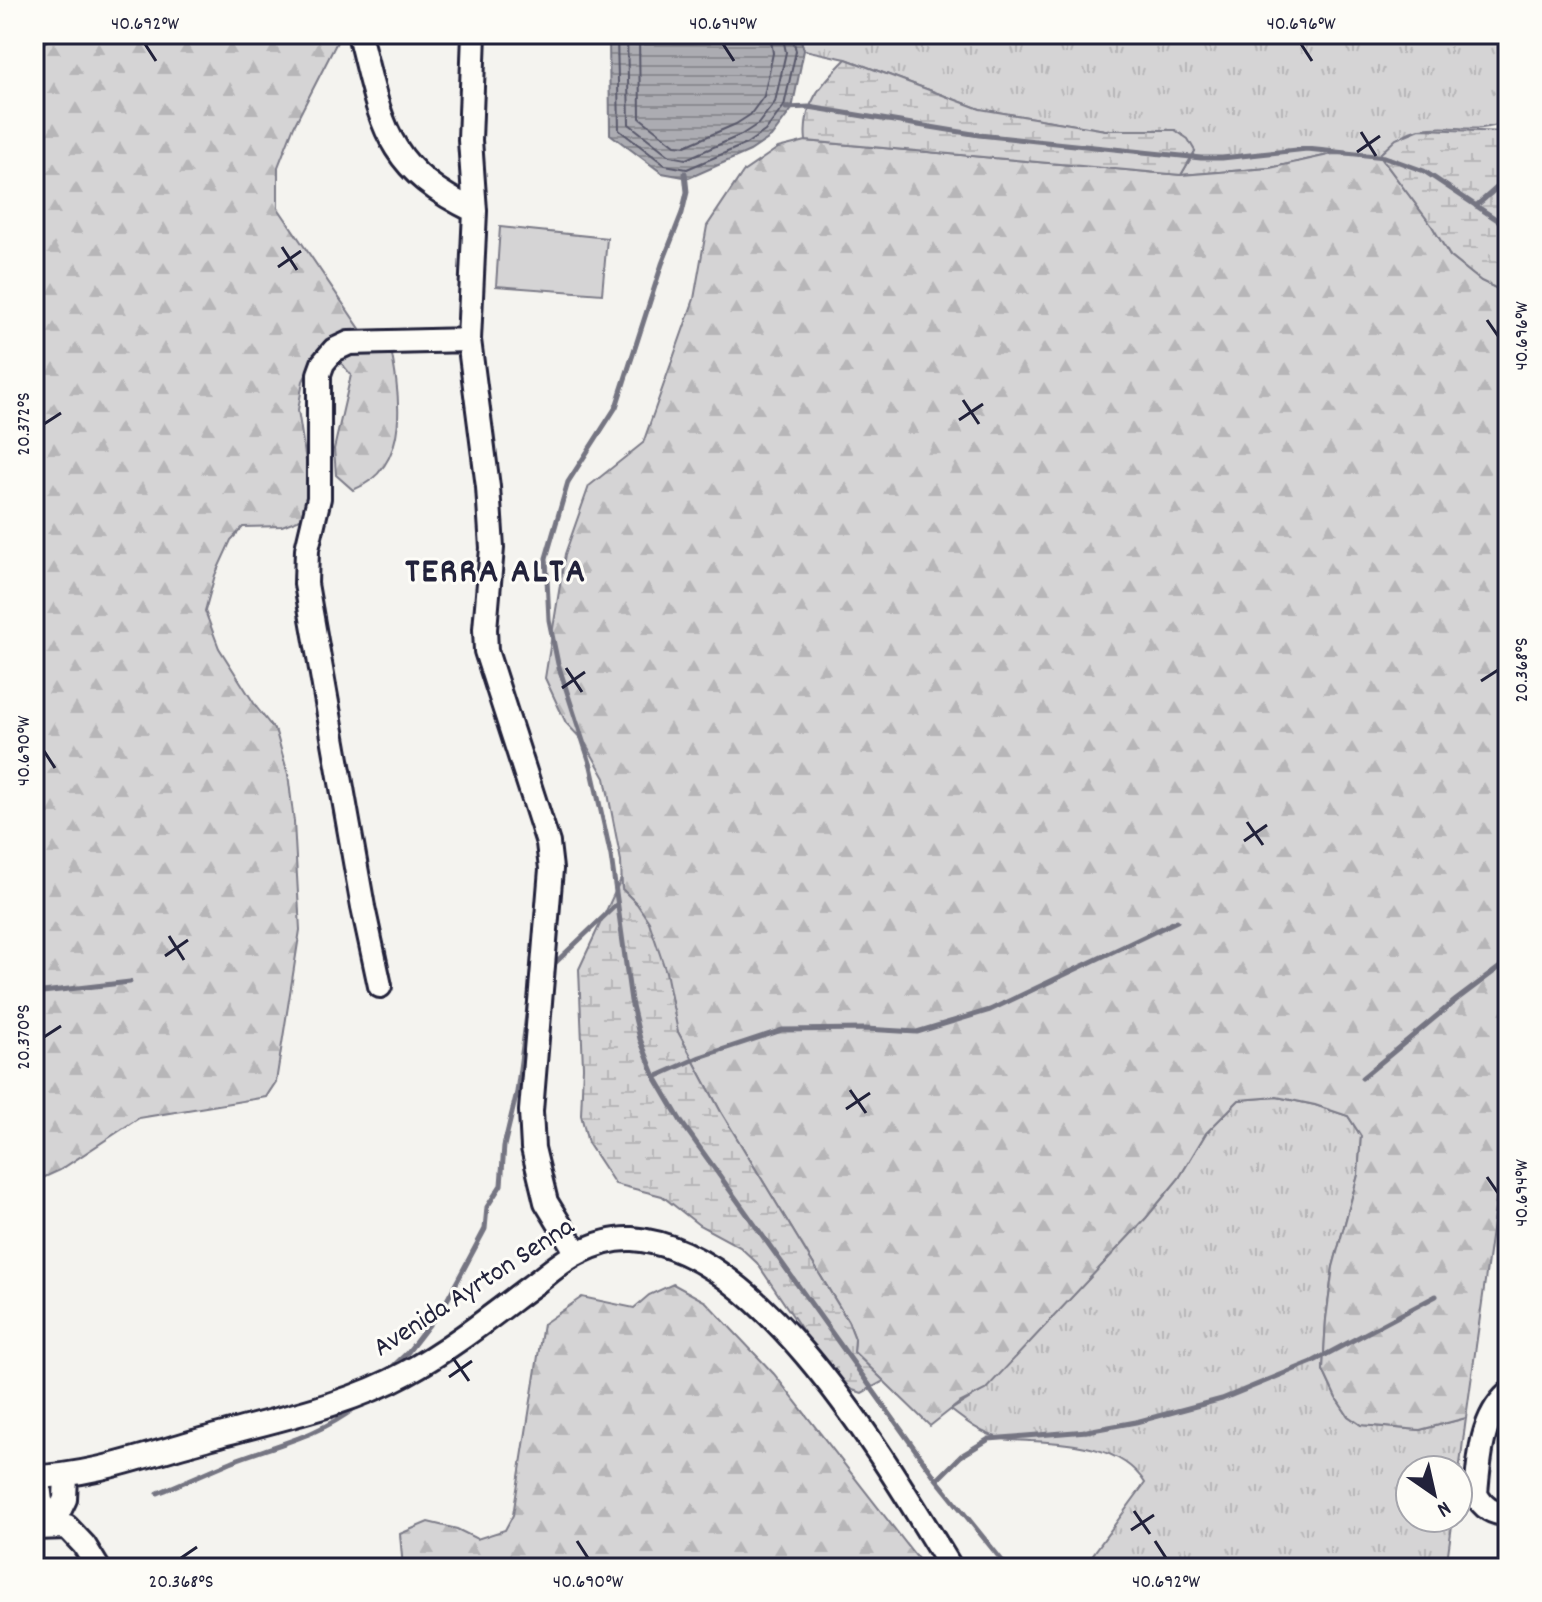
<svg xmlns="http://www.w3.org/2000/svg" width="1542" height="1602" viewBox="0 0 1542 1602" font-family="Dekko,sans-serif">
	<defs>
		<pattern id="grass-tufts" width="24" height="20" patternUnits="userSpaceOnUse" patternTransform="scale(2)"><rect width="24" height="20" fill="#d5d4d5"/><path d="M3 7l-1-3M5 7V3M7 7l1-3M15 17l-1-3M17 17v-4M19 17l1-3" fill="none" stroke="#b7b6b8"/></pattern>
		<pattern id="forest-firs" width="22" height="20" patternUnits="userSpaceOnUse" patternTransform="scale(2)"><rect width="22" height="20" fill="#d5d4d5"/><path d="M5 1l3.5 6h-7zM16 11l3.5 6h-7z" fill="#b7b6b8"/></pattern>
		<pattern id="wetland-marsh" width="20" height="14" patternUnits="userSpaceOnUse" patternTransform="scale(2)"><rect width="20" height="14" fill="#d5d4d5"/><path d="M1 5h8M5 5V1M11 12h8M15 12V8" fill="none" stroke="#b7b6b8"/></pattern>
		<pattern id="water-rules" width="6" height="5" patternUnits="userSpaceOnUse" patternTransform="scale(2)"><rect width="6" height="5" fill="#acacb2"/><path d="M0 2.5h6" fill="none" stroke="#8c8c92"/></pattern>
	</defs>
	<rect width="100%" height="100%" fill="#f4f3ef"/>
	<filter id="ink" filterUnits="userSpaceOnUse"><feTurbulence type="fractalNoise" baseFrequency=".0125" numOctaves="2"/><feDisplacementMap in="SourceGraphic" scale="16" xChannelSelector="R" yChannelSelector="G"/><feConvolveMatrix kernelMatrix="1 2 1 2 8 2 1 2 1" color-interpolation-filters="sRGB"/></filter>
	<g filter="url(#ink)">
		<!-- grass -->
		<path fill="url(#grass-tufts)" stroke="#7c7b88" stroke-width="2" d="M799,34h709v87c-35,15 -54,2 -87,8 -17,2 -30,15 -42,26l-46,-1 -63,14 -89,7 14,-24 -20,-21h-70l-125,-21 -134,-50 -42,-9z
			M1277,1097l38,8 33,11 13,20 -3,39 -25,92 -7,52 -3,51 13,28 12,18 13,9 59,5 46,-12 -8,62v-10h-48v48h43l-7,50h-363l62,-85c-23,-37 -75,-40 -114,-42 -10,-1 -22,0 -31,-3 -18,-4 -35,-17 -49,-28l34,-21 161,-171 33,-40 27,-45 33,-33z"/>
		<!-- forest -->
		<path fill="url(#forest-firs)" stroke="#7c7b88" stroke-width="2" d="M59,34h282l-47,92 -16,41v41l87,128 24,3c10,51 25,127 -36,151l-17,-15 -2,-26 17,-74 -13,-16 -28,8 -7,14 -5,29 12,77 -7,31 -21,8 -39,1 -12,13 -16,35 -10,36 14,37 38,60 19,24 12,42 6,48 6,108 -24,152 -10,15 -127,21 -79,52 -26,12v-1133z
			M806,141l375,34 89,-7 63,-14 46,1 53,71 18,30 31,25 27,13v879l-9,7 -33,238 -46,12 -59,-5 -13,-9 -12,-18 -13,-28 3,-51 7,-52 25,-92 3,-39 -13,-20 -33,-11 -38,-8 -38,3 -33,33 -27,45 -33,40 -161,172 -26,13 -29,23 -76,-74 1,-13 -7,-18 -127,-209 -43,-80 -41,-128 -15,-15 -1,-28 -16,-83 -19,-34 -20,-21 -21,-45 20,-124 24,-68 54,-43 51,-144 13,-73 36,-54 35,-24z
			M673,1284l33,18 68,72 144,185 -3,9h-512l-3,-34 28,-12 29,7 20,10 28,-9 8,-15 30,-191 39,-27 52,11 15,-13z"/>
		<!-- wetland -->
		<path fill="url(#wetland-marsh)" stroke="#7c7b88" stroke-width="2" d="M846,59l134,50 125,21h70l13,9 7,12 -14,24 -375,-34c-4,-37 16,-58 40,-82z
			M1420,129l88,3v162l-27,-13 -31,-25 -18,-30 -53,-71 17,-16z
			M621,879l1,10 15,15 12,18 17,50 12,60 43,80 127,209 7,18 -1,13 30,29 -22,12 -22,-7 -83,-123 -17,-16 -41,-22 -37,-29 -47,-12 -27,-41 -7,-28 2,-48 -4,-98z"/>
		<!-- garden -->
		<path fill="#d5d4d5" stroke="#7c7b88" stroke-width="2" d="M500,227l107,11 -5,56 -106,-8z"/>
		<!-- water -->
		<path fill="url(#water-rules)" stroke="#757582" stroke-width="2" d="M609,34h190l5,16 -12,59 -21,28 -21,14 -61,27 -27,-5 -52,-39z"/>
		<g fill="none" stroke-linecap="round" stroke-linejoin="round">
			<!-- shore -->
			<path stroke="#59596b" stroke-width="2" d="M617,34l2,96 46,35 22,4 59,-25 19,-13 19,-25 12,-55 -4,-17
				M627,34l2,90 41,32 16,3 55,-24 17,-11 17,-22 11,-50 -4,-18
				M639,34l1,84 35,27 10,1 51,-22 14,-9 14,-19 9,-43 -3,-19"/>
			<!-- stream -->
			<path stroke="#757582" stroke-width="5" d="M786,108l23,-1 170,28 222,23h21l85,-9 78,8 39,14 84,56
				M685,173l2,19 -5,21 -20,51 -46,143 -48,75 -22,76 3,62 9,44 33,102 20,90 20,145 9,38 15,38 27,46 255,357 71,88
				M1476,206l32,-28
				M555,963l62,-59
				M34,993l96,-11
				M655,1077l45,-20 82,-27 83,-1 52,3 73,-22 187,-89
				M1362,1078l94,-78 52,-39
				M388,1371l20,-19 37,-48 40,-75 2,-22 14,-22 3,-39 13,-54 12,-93
				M937,1480l24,-24 28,-17 98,-8 49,-9 86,-23 90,-37 124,-66
				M158,1493c27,-11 53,-23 80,-34 41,-15 82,-24 118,-52"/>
			<!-- minor casing -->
			<g stroke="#22223b" stroke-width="28">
				<path id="minor" d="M359,34c23,89 25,134 116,177
					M474,34l-4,106 5,71 -6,129 19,147 4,61 -7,81 1,22 62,192 3,26 -20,242 2,37 13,54 31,51
					M380,986l-17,-79 -57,-323 1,-35 12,-51v-124l4,-11 11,-13 15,-7 120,-3
					M1508,1394c-27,24 -29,66 -32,100 7,14 17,20 32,20
					M34,1477c59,-1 114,-23 171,-38 67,-19 139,-32 201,-66 44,-24 84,-56 124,-86 16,-11 32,-27 50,-35 16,-8 33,-14 52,-13 132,9 256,227 319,329
					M38,1477l3,24 11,25
					M52,1526l13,-27 1,-23
					M34,1528l33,-1 17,18 14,23"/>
			</g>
			<!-- minor -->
			<use href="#minor" stroke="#fdfcf7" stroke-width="22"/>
		</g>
	</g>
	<!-- ticks -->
	<path fill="none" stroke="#22223b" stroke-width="3" d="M145,44l11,17M723,44l11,17M1301,44l11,17M1361,132l15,24M1357,152l23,-16M282,247l15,23M278,267l23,-16M1487,320l11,16M963,400l16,24M959,420l24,-16M44,424l17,-11M566,668l16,24M1481,681l17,-11M562,688l23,-16M44,751l11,17M1247,822l16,23M1244,841l23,-16M169,936l15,24M165,956l23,-16M44,1037l17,-11M850,1090l16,23M846,1109l24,-16M1487,1177l11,16M453,1358l16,23M449,1377l23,-16M1134,1511l16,23M1131,1530l23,-15M577,1541l11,17M1155,1541l11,17M181,1558l16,-11"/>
	<g text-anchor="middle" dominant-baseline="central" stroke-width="6" stroke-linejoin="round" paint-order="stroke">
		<!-- street labels -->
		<g font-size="28" fill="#22223b" stroke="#fdfcf7">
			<text transform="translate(475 1289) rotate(-33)">Avenida Ayrton Senna</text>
		</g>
		<!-- district labels -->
		<g font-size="36" font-weight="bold" letter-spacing="2" fill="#22223b" stroke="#fdfcf7">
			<text x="496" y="574">TERRA ALTA</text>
		</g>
	</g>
	<!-- margin -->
	<rect width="1542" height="1602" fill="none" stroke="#fdfcf7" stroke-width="88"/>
	<!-- north arrow -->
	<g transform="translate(1434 1494) rotate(146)"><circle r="38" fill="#fdfcf7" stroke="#a5a5ac" stroke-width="2"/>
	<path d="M0-6L14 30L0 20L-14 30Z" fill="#22223b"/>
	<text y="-12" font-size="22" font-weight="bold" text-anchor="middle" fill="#22223b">N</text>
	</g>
	<rect x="44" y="44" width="1454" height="1514" fill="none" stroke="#22223b" stroke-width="3"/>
	<g font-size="20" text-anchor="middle" fill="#22223b">
		<text x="145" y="29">40.692°W</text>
		<text x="723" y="29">40.694°W</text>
		<text x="1301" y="29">40.696°W</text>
		<text transform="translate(1520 336) rotate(-90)" y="7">40.696°W</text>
		<text transform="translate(22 424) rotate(-90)" y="7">20.372°S</text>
		<text transform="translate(1520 670) rotate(-90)" y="7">20.368°S</text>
		<text transform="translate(22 751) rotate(-90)" y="7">40.690°W</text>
		<text transform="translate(22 1037) rotate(-90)" y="7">20.370°S</text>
		<text transform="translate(1520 1193) rotate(-90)" y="7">40.694°W</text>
		<text x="181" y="1587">20.368°S</text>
		<text x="588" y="1587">40.690°W</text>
		<text x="1166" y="1587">40.692°W</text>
	</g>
</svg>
